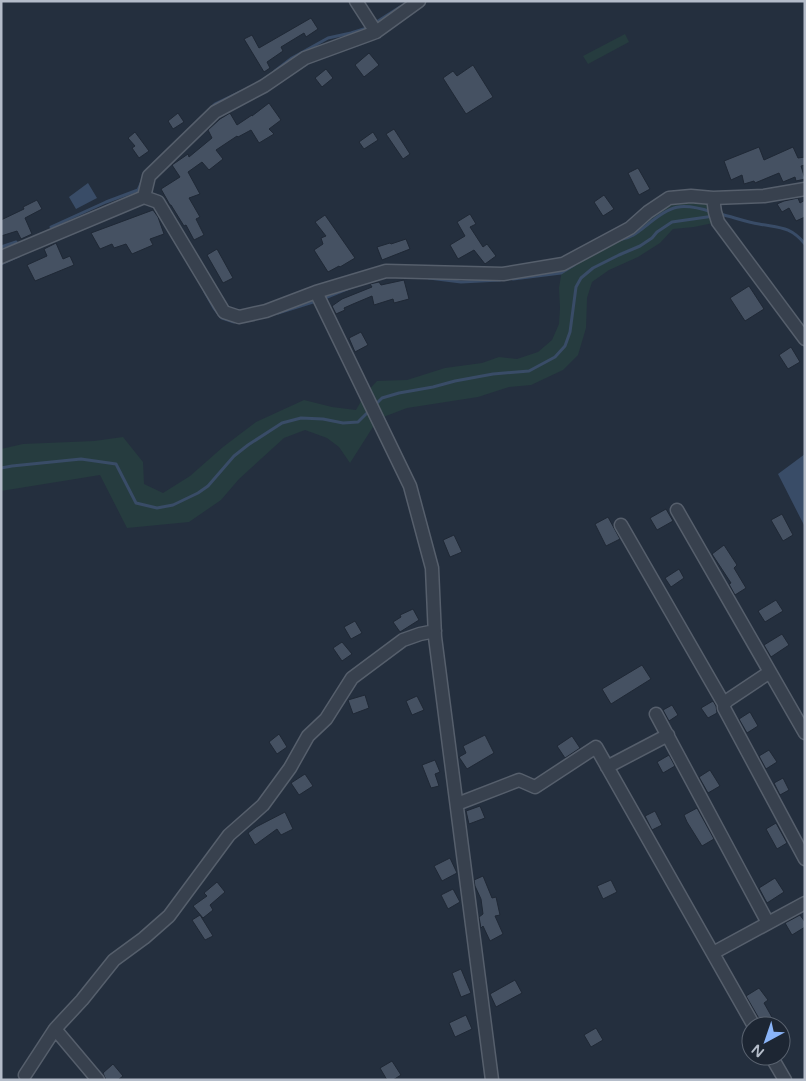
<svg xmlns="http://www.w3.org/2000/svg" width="806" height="1081" viewBox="0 0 806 1081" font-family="'Varela Round',sans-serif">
	<rect width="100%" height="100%" fill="#242f3e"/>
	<!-- green -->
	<path fill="#263c3f" d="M625,34l4,8 -41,22 -5,-8z
		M669,198h44l5,24 -24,5 -21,2 -13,14 -22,14 -29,13 -17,12 -5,16 -1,30 -8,27 -15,15 -32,15 -22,2 -31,10 -71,11 -29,11 -28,44 -11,-16 -12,-9 -22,-8 -21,8 -45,41 -18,21 -32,22 -62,6 -27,-53 -99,16v-42l22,-5 71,-3 29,-4 20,25 1,22 19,9 27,-17 33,-29 33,-25 48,-22 28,7 24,3 9,-16 12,-13 30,-1 38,-12 37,-5 17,-6 18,2 21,-7 14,-12 7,-16 1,-16 -1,-20 4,-24z"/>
	<!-- water -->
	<path fill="#394c67" d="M88,183l9,15 -21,11 -7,-12z
		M805,454v73l-27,-53z"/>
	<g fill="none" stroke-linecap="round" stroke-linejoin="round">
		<!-- stream -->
		<path stroke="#394c67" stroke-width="3" d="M375,23l25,-16
			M275,71l17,-13 36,-20 23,-5 16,-5
			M211,108l4,-4 25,-12
			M720,214c13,3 26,8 39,10 21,4 31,2 46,20
			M51,227l55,-25 32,-12 4,-9
			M619,240c12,-2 18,-7 28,-15 24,-20 34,-23 65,-13
			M1,247l15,-5
			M1,264l18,-8
			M429,278l32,4 39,-2
			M513,279l48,-6 13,-8
			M205,292l9,16 8,10 12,4
			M327,297l25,-10
			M278,313l35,-11
			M374,406l8,-8 17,-5 34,-6 22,-6 38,-7 36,-3 26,-14 10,-11 5,-14 6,-45 5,-9 12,-10 26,-13 21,-9 12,-8 5,-6 15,-10 42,-6
			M1,468l11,-2 69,-7 35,5 20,39 21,5 16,-3 25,-12 10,-7 26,-30 14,-11 34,-22 19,-5 22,1 20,4 15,-1 12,-12"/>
	</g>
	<!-- building -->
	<path fill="#455162" stroke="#1f2835" d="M311,18l7,11 -12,8 -2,-4 -23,14 2,4 -16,11 3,6 -6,4 -20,-33 8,-4 7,13z
		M369,53l10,12 -15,12 -9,-12z
		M473,65l20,32 -27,17 -23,-36 10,-7 4,5z
		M326,69l7,9 -11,9 -7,-9z
		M269,103l12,17 -12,9 5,5 -15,9 -8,-13 -13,7 -1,-1 -21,14 7,9 -14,11 -7,-8 -14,10 12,22 -11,4 11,19 -4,2 8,16 -10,5 -8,-15 -2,1 -13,-21h-1l-9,-16 19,-12 -8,-12 16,-11 1,3 23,-19 -4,-8 12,-11 10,-6 7,12 15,-10v1z
		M178,113l6,9 -11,7 -5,-8z
		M394,129l16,25 -7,5 -17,-25z
		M135,132l14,19 -10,7 -7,-10 3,-2 -7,-8z
		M373,132l5,8 -14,9 -5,-7z
		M759,147l5,13 29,-13 5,11 7,-1v8l-4,1 4,13 -9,2 -1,-4 -12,5 -4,-9 -24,10 -1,-2 -10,3 -2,-9 -11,5 -7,-19z
		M638,168l12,21 -11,6 -11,-22z
		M604,195l10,14 -11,7 -9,-14z
		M798,198l2,5 5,-3v17l-9,4 -7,-13 -7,4 -5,-8 7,-3z
		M37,200l5,9 -17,9 7,16 -11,5 -4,-8 -16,5v-16l23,-11 -1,-2z
		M153,210l5,7 6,17 -14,5 3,6 -21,9 -6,-10 -12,4 -2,-4 -12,5 -9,-16z
		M470,214l6,10 -6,3 13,20 4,-3 9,12 -11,8 -11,-14 -16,9 -8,-14 15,-9 -8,-14z
		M325,215l30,43 -15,9 -1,-1 -11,6 -14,-22 9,-6 -2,-6 5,-2 -11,-14z
		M406,239l4,10 -28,11 -5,-13 13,-4 1,1z
		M56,243l7,16 7,-3 4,9 -39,16 -8,-16 20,-9 -3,-7z
		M217,249l16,29 -10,5 -16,-28z
		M404,280l5,19 -15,4 -1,-4 -19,6 -2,-9 -19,8 -9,4 1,2 -9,4 -4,-8 10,-7 30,-12 -2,-3 9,-2 2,3z
		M749,286l15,23 -19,12 -15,-23z
		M361,332l7,13 -13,7 -6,-14z
		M791,347l9,15 -12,7 -9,-14z
		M666,509l7,12 -16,9 -7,-12z
		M782,514l11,21 -10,6 -12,-21z
		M608,517l12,22 -14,7 -11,-22z
		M454,535l8,17 -12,5 -7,-17z
		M724,545l13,20 -3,3 12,20 -11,7 -6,-11 2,-1 -19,-29z
		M679,569l5,9 -13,9 -6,-9z
		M776,600l7,11 -18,11 -7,-11z
		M413,609l6,11 -19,12 -7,-10 8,-5 -1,-2z
		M355,621l7,12 -11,6 -7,-12z
		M782,634l7,11 -18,12 -7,-12z
		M342,642l10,12 -10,7 -9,-13z
		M642,665l9,14 -40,25 -9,-15z
		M365,695l4,13 -16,6 -5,-14z
		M417,696l7,14 -12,5 -6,-14z
		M713,701l3,5 1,7 -9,5 -7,-10z
		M672,705l6,10 -9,6 -6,-11z
		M750,712l8,14 -11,7 -8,-14z
		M279,734l8,13 -10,7 -8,-12z
		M485,735l9,18 -27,16 -8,-12 7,-4 -3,-7z
		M572,736l8,12 -15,10 -8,-12z
		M769,750l8,12 -11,7 -7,-13z
		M669,755l6,11 -12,7 -6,-11z
		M435,760l5,12 -5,2 4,12 -8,2 -9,-23z
		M710,770l10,16 -12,7 -9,-16z
		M305,774l8,12 -14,9 -8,-12z
		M783,778l6,12 -9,5 -6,-12z
		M480,806l5,12 -16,6 -3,-13z
		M697,808l17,31 -12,7 -15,-24 -3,-7z
		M655,811l7,14 -10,5 -7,-14z
		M285,812l8,17 -12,6 -4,-6 -22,16 -7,-12 8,-6z
		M776,823l11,20 -10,6 -11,-20z
		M450,858l7,15 -15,8 -8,-15z
		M483,876l9,22 4,-1 4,18 -5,1 8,18 -13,7 -7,-15 -2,2 -2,-11 4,-3 -2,-15 -6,-13 -1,-6z
		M775,878l9,14 -17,11 -8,-15z
		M611,880l6,12 -14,7 -6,-13z
		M217,882l8,10 -15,13 3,5 -10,8 -10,-12 14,-10 -3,-3z
		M453,889l7,13 -12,7 -7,-14z
		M200,915l13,21 -8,4 -13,-20z
		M800,915l5,7v5l-13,8 -7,-12z
		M461,969l10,24 -10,4 -9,-24z
		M515,980l7,13 -26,14 -6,-13z
		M759,988l9,12 -4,3 9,16 -2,1 4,6h-13l-1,-4 -15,-26z
		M466,1015l6,14 -17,8 -6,-14z
		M596,1028l7,12 -12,7 -7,-12z
		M392,1061l9,14 -8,5h-6l-7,-12z
		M113,1064l10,12 -5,4h-12l-3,-7z"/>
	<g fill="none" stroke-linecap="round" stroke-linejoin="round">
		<!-- minor casing -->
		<g stroke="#565f6c" stroke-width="15">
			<path id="minor" d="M356,1l20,31 43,-31
				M713,198l2,14 3,10 87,117
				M1,257l143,-60
				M316,292l-50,19 -27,6 -15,-5 -66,-110 -14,-5 5,-21 66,-64 49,-26 41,-28 71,-26
				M677,510l128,223
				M621,525l103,179
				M770,672l-42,28 -4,4v4l81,151
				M656,714l112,209
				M607,767l61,-32
				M457,804l62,-24 16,7 61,-40 158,279
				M713,953l92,-50
				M55,1029l27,-29 32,-40 30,-22 25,-22 60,-81 34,-30 27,-37 18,-32 18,-17 26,-41 51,-38 17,-6 15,-3
				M771,1056l14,24
				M25,1075l30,-46 43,51
				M492,1080l-57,-443 -3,-69 -22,-82 -94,-194 70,-21 117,3 60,-10 67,-36 18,-16 21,-14 22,-2 22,2 51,-2 41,-7"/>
		</g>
		<!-- minor -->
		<use href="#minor" stroke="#38414e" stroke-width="12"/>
	</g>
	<!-- border -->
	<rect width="806" height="1081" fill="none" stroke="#b4bcc9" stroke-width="5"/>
	<!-- north arrow -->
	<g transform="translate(766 1041) rotate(220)"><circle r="24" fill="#1d2633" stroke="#59626f"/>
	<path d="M0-4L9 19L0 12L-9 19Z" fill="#8ab4f8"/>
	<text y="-8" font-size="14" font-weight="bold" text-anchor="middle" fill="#b4bcc9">N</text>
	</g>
</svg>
